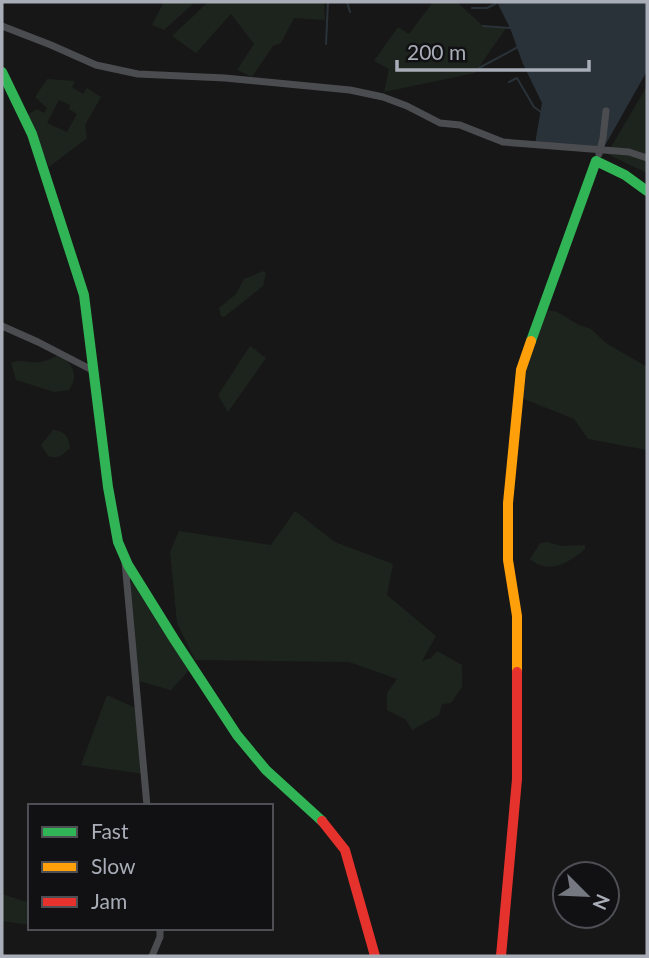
<svg xmlns="http://www.w3.org/2000/svg" width="649" height="958" viewBox="0 0 649 958" font-family="Lato,sans-serif">
	<rect width="100%" height="100%" fill="#171717"/>
	<!-- green -->
	<path fill="#1d241e" fill-rule="evenodd" d="M164,2h31l-31,28 -12,-5z
		M208,2h116l1,18 -31,-2 -13,25 -8,3 -21,31 -15,-7 17,-26 -23,-30 -35,39 -24,-17z
		M433,2h24l26,24 23,2 -31,45 -91,19 5,-23 -15,-8 24,-34 11,7z
		M47,79l28,2 -3,6 11,7 4,-6 14,9 -16,28 2,13 -38,29 -22,-52 10,-6 7,4 3,-5 -12,-11zM59,100l11,5 -1,4 8,5 -10,18 -20,-9z
		M647,86v87l-40,-19z
		M263,271l3,2 -3,13 -39,31 -3,-1 -2,-8 17,-14 8,-15z
		M543,309l14,3 22,13 12,4 15,14 41,24v83l-59,-11 -14,-20 -55,-22 2,-27z
		M250,346l16,12 -38,54 -10,-17z
		M57,356c17,5 22,21 12,34l-15,2 -38,-12 -5,-17c9,-5 19,1 29,-1 7,-1 11,-4 17,-6z
		M53,430c12,1 16,7 17,18 -8,8 -12,11 -22,8l-7,-11z
		M295,511l40,31 58,22 -6,31 49,41 -14,25 9,-3 5,-6h3l23,13v22l-11,16 -9,1 -3,11 -27,15 -6,-10 -19,-10v-17l10,-14 -48,-17 -154,-2 -18,-37 -7,-71 9,-21 92,14z
		M547,542l15,4 23,-1v4c-16,14 -36,26 -55,10l10,-16z
		M134,581l56,88 -19,21 -36,-10 -8,-95z
		M107,695l31,14 6,65 -63,-9z
		M2,894l28,9v22l-28,-4z"/>
	<!-- water -->
	<path fill="#2a3239" d="M497,2h150v69l-44,78 -68,-5 7,-41 -19,-39 -13,-36z"/>
	<g fill="none" stroke-linecap="round" stroke-linejoin="round">
		<!-- stream -->
		<path stroke="#2a3239" stroke-width="2" d="M347,2l3,10
			M472,8h15l12,-6
			M483,26l27,2
			M326,44l2,-42
			M479,68l39,-21
			M509,82l8,-4 17,29 7,5"/>
		<!-- street -->
		<path stroke="#4b4c50" stroke-width="7" d="M2,26l49,19 45,20 42,9 87,4 125,12 33,7 24,9 33,17 20,2 43,17 126,10 18,6
			M599,154l4,-16 3,-27
			M2,326l36,16 56,29
			M125,562l22,244
			M152,956l8,-19v-9"/>
		<!-- fast -->
		<path stroke="#30b455" stroke-width="10" d="M2,72l30,62 52,161 24,192 10,55 10,23 46,74 63,96 29,35 56,51
			M531,341l65,-180 29,14 22,16"/>
		<!-- slow -->
		<path stroke="#ff9f0a" stroke-width="10" d="M517,672v-56l-9,-56v-57l13,-133 10,-29"/>
		<!-- jam -->
		<path stroke="#e5322d" stroke-width="10" d="M322,821l23,29 30,106
			M501,956l16,-177v-107"/>
	</g>
	<!-- border -->
	<rect width="649" height="958" fill="none" stroke="#a8adb8" stroke-width="7"/>
	<!-- legend -->
	<rect x="28" y="804" width="245" height="126" fill="#111113" stroke="#4d4f55" stroke-width="2"/>
	<rect x="42" y="827" width="35" height="10" fill="#30b455" stroke="#4d4f55" stroke-width="2"/>
	<text x="91" y="839" font-size="21" fill="#a8adb8">Fast</text>
	<rect x="42" y="862" width="35" height="10" fill="#ff9f0a" stroke="#4d4f55" stroke-width="2"/>
	<text x="91" y="874" font-size="21" fill="#a8adb8">Slow</text>
	<rect x="42" y="897" width="35" height="10" fill="#e5322d" stroke="#4d4f55" stroke-width="2"/>
	<text x="91" y="909" font-size="21" fill="#a8adb8">Jam</text>
	<!-- north arrow -->
	<g transform="translate(586 895) rotate(114)"><circle r="33" fill="#111113" stroke="#4d4f55" stroke-width="2"/>
	<path d="M0-5L12 26L0 18L-12 26Z" fill="#757880"/>
	<text y="-10" font-size="19" font-weight="bold" text-anchor="middle" fill="#a8adb8">N</text>
	</g>
	<!-- scale -->
	<path d="M397 60v10h192v-10" fill="none" stroke="#a8adb8" stroke-width="3.5"/>
	<text x="407" y="60" font-size="21" fill="#a8adb8" stroke="#111113" stroke-width="5" paint-order="stroke">200 m</text>
</svg>
